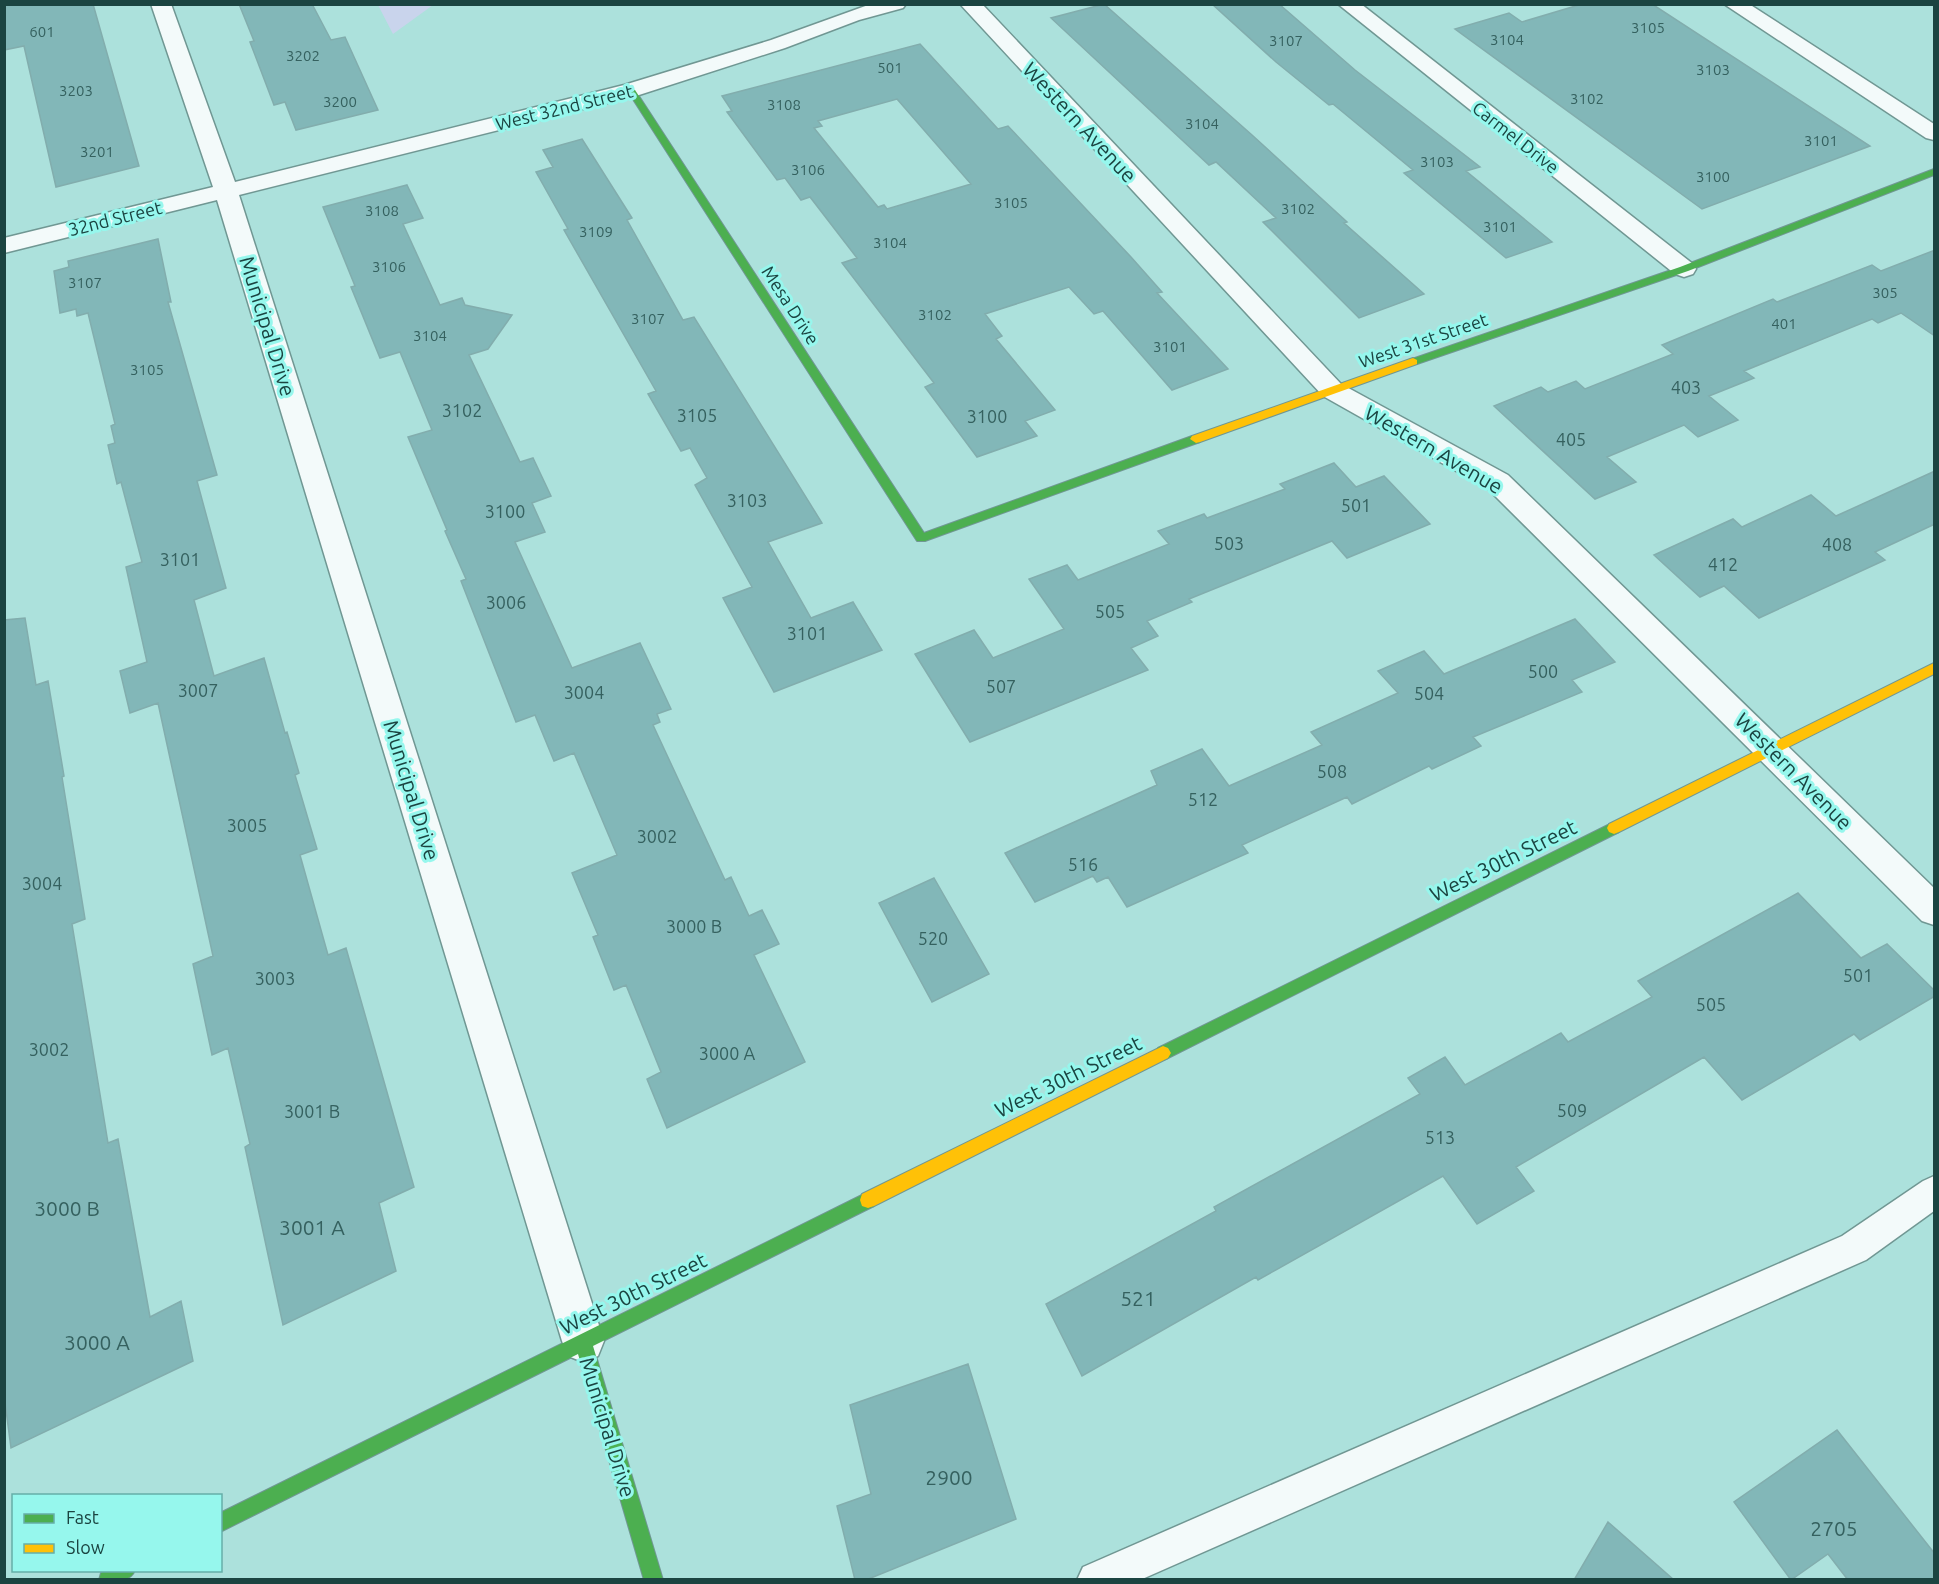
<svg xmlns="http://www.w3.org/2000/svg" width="1939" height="1584" viewBox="0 0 1939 1584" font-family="Ubuntu,sans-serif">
	<rect width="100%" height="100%" fill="#ace1dc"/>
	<!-- green -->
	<path fill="#c9d4ec" d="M378,5h55l-40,29z"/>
	<!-- building -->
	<path fill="#82b7b8" stroke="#82adad" stroke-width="1.5" fill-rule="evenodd" d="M4,4h89l46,162 -83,21 -32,-141 -20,4z
		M239,4h73l19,36 14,-3 33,73 -82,20 -11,-28 -11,3 -24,-63 4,-1z
		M1104,4l148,131 95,87 -3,1 80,71 -65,24 -96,-96 13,-4 -60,-56 -7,3 -158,-147z
		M1212,4h67l76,66 125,97 -14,4 86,71 -46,16 -102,-85 9,-3 -80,-66 -4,1 -53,-43z
		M1582,4h70l218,142 -168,63 -247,-180 54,-16 13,9z
		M920,44l78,85 10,-3 123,131 31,35 -5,1 71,76 -56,21 -69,-79 -9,3 -25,-27 -84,27 17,22 -6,3 59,71 -30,11 12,15 -60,21 -52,-70 9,-4 -92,-120 15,-5 -47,-61 -9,3 -16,-22 -8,2 -50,-68 5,-1 -10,-15zM897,99l74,85 -84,25 -3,-4 -6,2 -64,-79 8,-2 -4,-5z
		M582,139l50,79 -5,2 56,100 11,-3 128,206 -54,19 43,76 42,-16 29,48 -108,42 -51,-94 29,-11 -57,-102 12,-7 -17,-30 -9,3 -33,-57 8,-3 -92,-161 4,-1 -32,-57 17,-5 -10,-17z
		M407,185l16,33 -20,6 37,81 22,-7 3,7 47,10 -24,34 -19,6 51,107 13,-4 18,38 -19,7 13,29 -30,10 57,126 68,-25 31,66 -14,5 3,8 -7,3 72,155 6,-3 18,39 13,-6 17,34 -25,11 51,107 -138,66 -20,-49 14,-7 -35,-87 -12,5 -21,-53 5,-2 -26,-62 45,-18 -43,-102 -20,8 -19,-46 -19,7 -55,-141 5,-2 -21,-48 2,-1 -39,-93 24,-7 -32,-78 -20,6 -29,-71 4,-1 -32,-79z
		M158,239l13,63h-3l49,173 -20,6 29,107 -32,12 20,76 50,-18 21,75 2,-1 12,41 -4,2 22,74 -17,6 28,100 18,-7 68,239 -35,16 17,68 -113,54 -38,-178 5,-3 -22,-96 -16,7 -19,-91 20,-8 -55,-253 -28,10 -10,-42 27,-9 -21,-95 16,-5 -21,-80 -4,2 -9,-39 7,-2 -4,-17 4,-2 -27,-111 -11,3 -1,-7 -16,4 -6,-42 15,-4 -1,-6z
		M1935,250v86l-34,-23 -23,10 -6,-4 -128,52 10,7 -45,18 29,24 -40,17 -14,-12 -77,32 29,25 -41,17 -101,-93 47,-19 7,5 28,-11 9,8 88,-35 -11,-9 111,-46 4,3 95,-37 9,6z
		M1334,463l22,24 28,-11 46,48 -83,34 -15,-17 -143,58 3,3 -45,19 11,15 -27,12 17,22 -178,72 -55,-88 59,-24 19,28 71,-29 -35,-50 38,-14 11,15 91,-36 -11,-13 46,-17 3,4 78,-29 -5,-5z
		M1935,471v53l-60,28 10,8 -126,58 -35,-32 -24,11 -46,-42 79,-36 9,8 69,-32 25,21z
		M25,618l11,67 12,-4 16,95 -2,1 23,142 -13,5 36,219 10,-4 32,178 31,-16 12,60 -182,87 -7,-53v-775z
		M1575,619l40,43 -43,18 10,12 -109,45 8,9 -49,23 -3,-3 -77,38 -5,-7 -105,48 6,8 -121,54 -19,-30 -11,5 -4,-6 -58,26 -30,-49 152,-68 -6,-14 51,-22 27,37 93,-41 -11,-13 87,-39 -20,-22 46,-20 20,23z
		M934,878l55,96 -57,28 -53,-99z
		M1798,893l63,65 26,-14 48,47v5l-75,44 -6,-6 -112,66 -38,-43 -188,110 18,24 -57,33 -34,-48 -185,104 -2,-3 -174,99 -36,-72 170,-93 -2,-4 206,-113 -12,-16 37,-21 20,28 96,-52 7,9 84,-45 -14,-16z
		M968,1364l48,155 -150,61h-11l-18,-74 34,-12 -21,-89z
		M1837,1430l98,124v26h-87l-20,-26 -37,26 -57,-78z
		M1608,1522l66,58h-100z"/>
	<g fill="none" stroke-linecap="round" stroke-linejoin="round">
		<!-- lane casing -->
		<g stroke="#709793" stroke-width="3">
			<path id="lane" d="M1934,1176v35l-68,49 -726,320h-63l6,-13 759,-331 81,-55z"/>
		</g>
		<!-- street casing -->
		<g stroke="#709793" stroke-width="3">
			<path id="street" d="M151,4h20l64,178 389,-97 147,-45 100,-36h35l-3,4 -44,12 -74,28 -146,47 -400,100 365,1146 -6,15 -15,6 -15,-6 -6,-15 -345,-1141 -213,53v-15l209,-51z
				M960,4h22l359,380 167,91 426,413v37l-12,-4 -434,-432 -165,-93z
				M1338,4h23l332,260 3,5 -3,5 -9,3 -9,-3z
				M1724,4h25l185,120v16l-8,-2z"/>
		</g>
		<!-- fast casing -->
		<g stroke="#709793" stroke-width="2">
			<path id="fast" d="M628,88l7,2 289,443 268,-97h8v6l-275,99h-8l-290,-451z
				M1934,169v6l-246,96 -271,93h-8l-1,-2 1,-2 271,-93z
				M1614,822l5,2 2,4 -2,4 -451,226 -5,2 -5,-2 -3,-5 3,-5z
				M868,1192l6,2 2,6 -2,6 -281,140 70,234h-19l-66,-226 -358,178v-19z
				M107,1570h28c-5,14 -23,10 -36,10l2,-7z"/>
		</g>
		<!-- slow casing -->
		<g stroke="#709793" stroke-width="2">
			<path id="slow" d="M1413,358l4,2v4l-217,78 -4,1 -6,-4 2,-3z
				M1934,663v11l-315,158 -5,2 -5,-2 -2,-4 2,-4z
				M1163,1046l5,2 3,5 -3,5 -294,148 -6,2 -6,-2 -2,-6 2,-6z"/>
		</g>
		<!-- lane -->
		<use href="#lane" fill="#f3fafa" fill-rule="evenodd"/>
		<!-- street -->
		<use href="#street" fill="#f3fafa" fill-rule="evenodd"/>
		<!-- fast -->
		<use href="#fast" fill="#4caf50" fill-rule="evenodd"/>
		<!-- slow -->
		<use href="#slow" fill="#ffc107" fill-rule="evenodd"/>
	</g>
	<g text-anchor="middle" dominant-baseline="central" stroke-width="6" stroke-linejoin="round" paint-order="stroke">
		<!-- far-number labels -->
		<g font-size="15" fill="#35615f">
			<text x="1648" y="27">3105</text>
			<text x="42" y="31">601</text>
			<text x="1507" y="39">3104</text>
			<text x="1286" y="40">3107</text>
			<text x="303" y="55">3202</text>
			<text x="890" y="67">501</text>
			<text x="1713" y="69">3103</text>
			<text x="76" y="90">3203</text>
			<text x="1587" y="98">3102</text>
			<text x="340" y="101">3200</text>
			<text x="784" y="104">3108</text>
			<text x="1202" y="123">3104</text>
			<text x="1821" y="140">3101</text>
			<text x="97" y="151">3201</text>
			<text x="1437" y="161">3103</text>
			<text x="808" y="169">3106</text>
			<text x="1713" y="176">3100</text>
			<text x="1011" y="202">3105</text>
			<text x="1298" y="208">3102</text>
			<text x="382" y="210">3108</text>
			<text x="1500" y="226">3101</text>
			<text x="596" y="231">3109</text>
			<text x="890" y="242">3104</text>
			<text x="389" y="266">3106</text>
			<text x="85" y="282">3107</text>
			<text x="1885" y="292">305</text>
			<text x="935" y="314">3102</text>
			<text x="648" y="318">3107</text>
			<text x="1784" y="323">401</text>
			<text x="430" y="335">3104</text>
			<text x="1170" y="346">3101</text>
			<text x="147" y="369">3105</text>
		</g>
		<!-- far-street labels -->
		<g font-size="18" fill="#1b4441" stroke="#96f7ed">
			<text transform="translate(564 107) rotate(-14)">West 32nd Street</text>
			<text transform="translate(1516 137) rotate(38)">Carmel Drive</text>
			<text transform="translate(115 218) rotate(-14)">32nd Street</text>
			<text transform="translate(791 305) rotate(57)">Mesa Drive</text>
			<text transform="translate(1423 340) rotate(-19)">West 31st Street</text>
		</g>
		<!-- number labels -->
		<g font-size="18" fill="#35615f">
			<text x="1686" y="387">403</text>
			<text x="462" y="410">3102</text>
			<text x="697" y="415">3105</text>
			<text x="987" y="416">3100</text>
			<text x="1571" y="439">405</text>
			<text x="747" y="500">3103</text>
			<text x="1356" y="505">501</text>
			<text x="505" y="511">3100</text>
			<text x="1229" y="543">503</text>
			<text x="1837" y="544">408</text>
			<text x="180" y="559">3101</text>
			<text x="1723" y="564">412</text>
			<text x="506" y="602">3006</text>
			<text x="1110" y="611">505</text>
			<text x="807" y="633">3101</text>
			<text x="1543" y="671">500</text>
			<text x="1001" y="686">507</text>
			<text x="198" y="690">3007</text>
			<text x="584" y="692">3004</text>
			<text x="1429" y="693">504</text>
			<text x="1332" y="771">508</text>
			<text x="1203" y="799">512</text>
			<text x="247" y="825">3005</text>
			<text x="657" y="836">3002</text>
			<text x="1083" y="864">516</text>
			<text x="42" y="883">3004</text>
			<text x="694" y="926">3000 B</text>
			<text x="933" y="938">520</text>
			<text x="1858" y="975">501</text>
			<text x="275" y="978">3003</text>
			<text x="1711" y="1004">505</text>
			<text x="49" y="1049">3002</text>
			<text x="727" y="1053">3000 A</text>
			<text x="1572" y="1110">509</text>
			<text x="312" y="1111">3001 B</text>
			<text x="1440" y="1137">513</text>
		</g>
		<!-- street labels -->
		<g font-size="21" fill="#1b4441" stroke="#96f7ed">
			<text transform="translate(1080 122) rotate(47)">Western Avenue</text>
			<text transform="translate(268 326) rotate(73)">Municipal Drive</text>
			<text transform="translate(1434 449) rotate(30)">Western Avenue</text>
			<text transform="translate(1794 771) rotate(45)">Western Avenue</text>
			<text transform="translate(412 790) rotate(73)">Municipal Drive</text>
			<text transform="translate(1503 860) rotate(-26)">West 30th Street</text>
			<text transform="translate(1068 1076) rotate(-26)">West 30th Street</text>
			<text transform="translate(633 1293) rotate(-26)">West 30th Street</text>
			<text transform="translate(608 1427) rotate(73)">Municipal Drive</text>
		</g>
		<!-- near-number labels -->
		<g font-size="21" fill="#35615f">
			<text x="67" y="1208">3000 B</text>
			<text x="312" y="1227">3001 A</text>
			<text x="1138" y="1298">521</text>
			<text x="97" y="1342">3000 A</text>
			<text x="949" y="1477">2900</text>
			<text x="1834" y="1528">2705</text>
		</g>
	</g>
	<!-- border -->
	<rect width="1939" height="1584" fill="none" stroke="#1b4441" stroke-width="12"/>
	<!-- legend -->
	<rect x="12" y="1494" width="210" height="78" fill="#96f7ed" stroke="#65afa8" stroke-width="1.5"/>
	<rect x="24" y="1514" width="30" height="9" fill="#4caf50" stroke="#65afa8" stroke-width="1.5"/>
	<text x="66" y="1524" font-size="18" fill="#1b4441">Fast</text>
	<rect x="24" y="1544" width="30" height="9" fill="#ffc107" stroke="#65afa8" stroke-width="1.5"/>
	<text x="66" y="1554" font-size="18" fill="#1b4441">Slow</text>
</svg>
